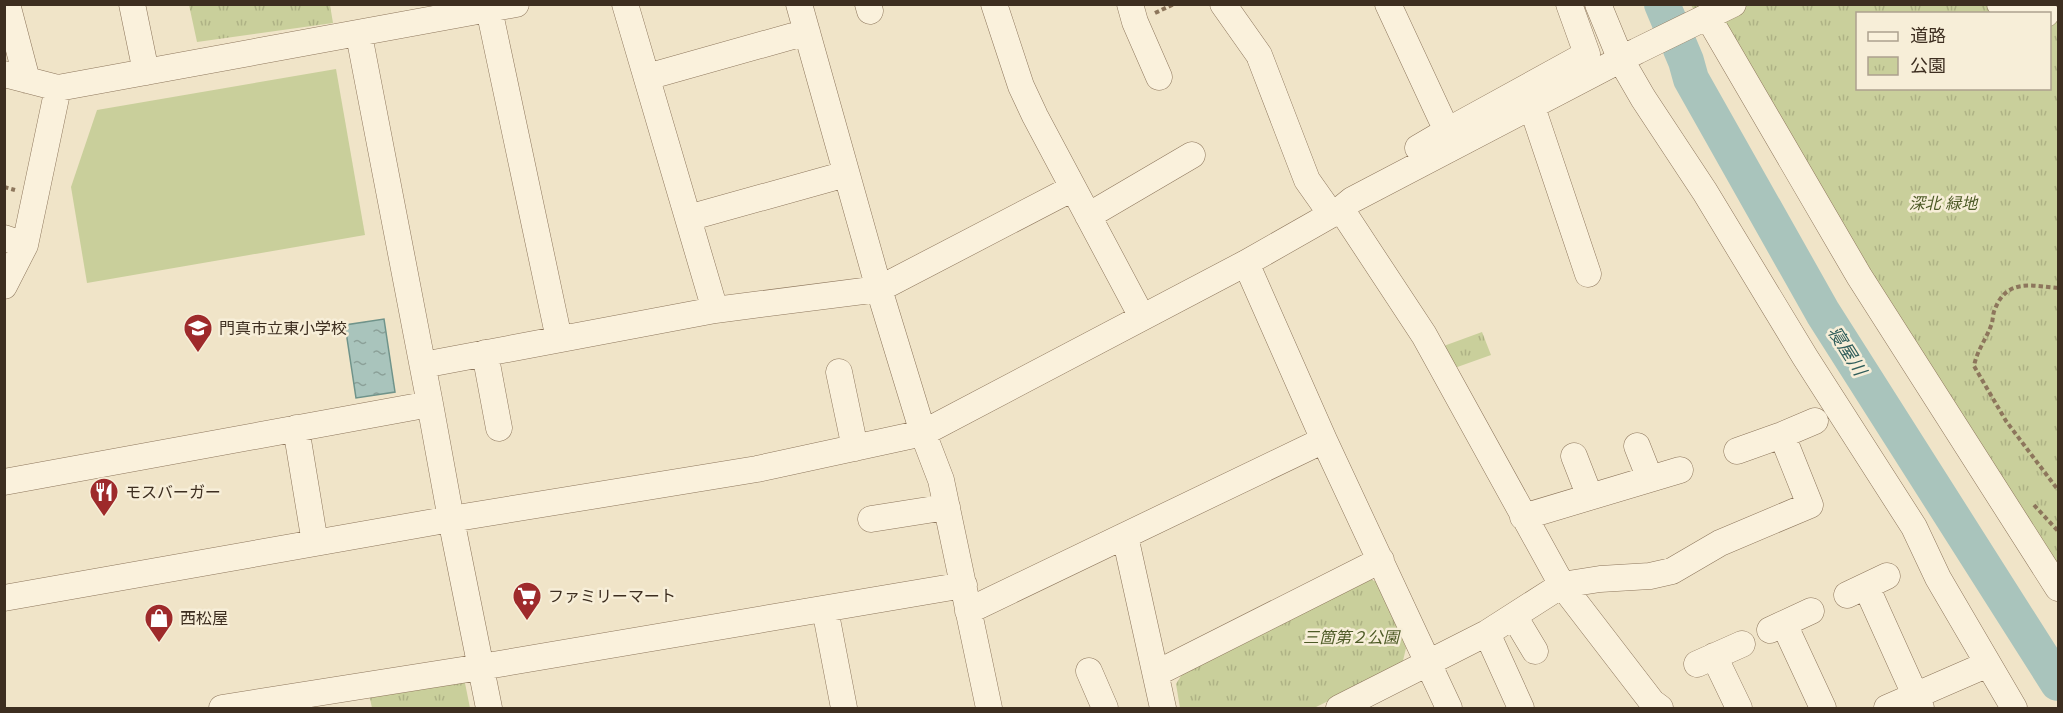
<svg xmlns="http://www.w3.org/2000/svg" width="2063" height="713" viewBox="0 0 2063 713" font-family="'Libre Baskerville','Noto Sans JP',serif">
	<defs>
		<pattern id="park-tufts" width="24" height="20" patternUnits="userSpaceOnUse" patternTransform="scale(1.5)"><rect width="24" height="20" fill="#c9cf9b"/><path d="M3 7l-1-3M5 7V3M7 7l1-3M15 17l-1-3M17 17v-4M19 17l1-3" fill="none" stroke="#aeb285"/></pattern>
		<pattern id="water-ripples" width="26" height="14" patternUnits="userSpaceOnUse" patternTransform="scale(1.5)"><rect width="26" height="14" fill="#a9c4bc"/><path d="M2 4q2-2 4 0t4 0M15 11q2-2 4 0t4 0" fill="none" stroke="#8ba098"/></pattern>
	</defs>
	<rect width="100%" height="100%" fill="#f0e4c8"/>
	<!-- park -->
	<path fill="url(#park-tufts)" fill-rule="evenodd" d="M189,5h141l3,18 -136,19z
		M1691,5h367v595l-333,-534zM1858,14h192v74h-192z
		M1482,332l9,23 -42,15 -8,-23z
		M1364,577l16,6 26,65 -4,17 -88,43h-134l-4,-24 8,-13z
		M464,678l6,30h-98l-3,-14z"/>
	<!-- pitch -->
	<path fill="#c9cf9b" d="M336,69l29,166 -278,48 -16,-96 26,-77z"/>
	<!-- water -->
	<path fill="url(#water-ripples)" stroke="#6f938a" stroke-width="1.5" d="M384,319l11,73 -39,6 -11,-73z"/>
	<g fill="none" stroke-linecap="round" stroke-linejoin="round">
		<!-- river -->
		<path stroke="#a9c4bc" stroke-width="36" d="M1662,4l24,57 5,18 132,234 235,370"/>
		<!-- minor casing -->
		<g stroke="#8d765c" stroke-width="27">
			<path id="minor" d="M7,4l20,76
				M132,4l14,68
				M625,4l90,306
				M799,4l80,285 44,144 18,47 48,228
				M868,4l2,7
				M994,4l27,82 14,30 107,201
				M1130,4l5,18 24,55
				M1223,4l36,51 48,125 24,34
				M1388,4l59,127 -29,17
				M1598,4l23,56 22,38 62,94 100,165 109,170 24,51 76,130
				M2000,4l46,10
				M489,9l70,330
				M1708,17l151,259 199,312
				M359,35l71,369 21,115 38,189
				M4,74l54,14 458,-84
				M647,77l160,-45
				M1532,107l56,167
				M1447,131l140,-77 -18,-50
				M1341,209l83,126 138,250 90,117 8,6
				M1088,216l104,-61
				M688,218l158,-44
				M4,238l21,7
				M1246,263l78,177 125,268
				M4,286l21,-41 33,-157
				M485,353l14,75
				M423,365l292,-55 164,-21 194,-101
				M839,372l16,76
				M296,428l19,115
				M1637,446l13,33
				M1737,451l45,-16 33,-14
				M1574,456l16,41
				M4,482l426,-78
				M1523,517l157,-47
				M871,519l76,-12
				M1125,536l38,172
				M1866,586l55,122
				M1847,595l40,-19
				M4,598l447,-79 306,-50 166,-36 323,-170 95,-54 11,-9 285,-149 96,-47
				M825,609l19,99
				M968,611l356,-171
				M1514,616l21,35
				M1784,624l39,84
				M1770,630l41,-19
				M1487,633l34,75
				M1714,656l25,52
				M1697,664l45,-20
				M1089,671l16,37
				M1157,673l224,-113
				M222,708l259,-41 483,-82
				M1339,708l148,-75 75,-48 38,-6 50,-3 22,-5 48,-28 90,-38 -28,-70
				M1887,708l101,-44"/>
		</g>
		<!-- path -->
		<path stroke="#8d765c" stroke-width="4" stroke-dasharray="4.5 3" stroke-linecap="butt" d="M1155,13l19,-9
			M4,187l11,3
			M2058,288c-26,-2 -51,-10 -63,21 -2,4 -2,9 -3,14 -5,15 -15,27 -18,43l32,55 52,69
			M2034,505l24,26"/>
		<!-- minor -->
		<use href="#minor" stroke="#faf1dc" stroke-width="26"/>
	</g>
	<!-- icons -->
	<defs>
		<g id="school-pin" transform="scale(1.5)"><path d="M0 17L-7.5 6A9.5 9.5 0 1 1 7.5 6Z" fill="#9e2a2b" stroke="#f7eed8"/><path d="M0-5L7-2L0 1L-7-2ZM-4 1L0 2.5L4 1V4Q0 6-4 4Z" fill="#fff"/></g>
		<g id="restaurant-pin" transform="scale(1.5)"><path d="M0 17L-7.5 6A9.5 9.5 0 1 1 7.5 6Z" fill="#9e2a2b" stroke="#f7eed8"/><path d="M-5-6h1v4h1v-4h1v4h1v-4h1v5L-1.5 .5V6h-2V.5L-5-1ZM5-6V6H3V1.5H1.5Q1.5-4 5-6Z" fill="#fff"/></g>
		<g id="supermarket-pin" transform="scale(1.5)"><path d="M0 17L-7.5 6A9.5 9.5 0 1 1 7.5 6Z" fill="#9e2a2b" stroke="#f7eed8"/><path d="M-6-5.5h2.5l.6 2H6L4.5 2H-2.5L-4.4-4H-6ZM-1.5 3.2a1.3 1.3 0 1 0 .1 0ZM3 3.2a1.3 1.3 0 1 0 .1 0Z" fill="#fff"/></g>
		<g id="shop-pin" transform="scale(1.5)"><path d="M0 17L-7.5 6A9.5 9.5 0 1 1 7.5 6Z" fill="#9e2a2b" stroke="#f7eed8"/><path d="M-5-2.5h2.3a2.7 3.5 0 0 1 5.4 0H5L5.5 6h-11ZM-1.5-2.5h3a1.5 2.3 0 0 0-3 0Z" fill="#fff"/></g>
	</defs>
	<g fill-rule="evenodd">
		<use href="#school-pin" x="198" y="328"/>
		<use href="#restaurant-pin" x="104" y="492"/>
		<use href="#supermarket-pin" x="527" y="596"/>
		<use href="#shop-pin" x="159" y="618"/>
	</g>
	<g text-anchor="middle" dominant-baseline="central" stroke-width="5" stroke-linejoin="round" paint-order="stroke">
		<!-- park labels -->
		<g font-size="16" font-style="italic" fill="#4d5a26" stroke="#f7eed8">
			<text x="1943" y="203">深北 緑地</text>
			<text x="1351" y="637">三箇第２公園</text>
		</g>
		<!-- poi labels -->
		<g font-size="16" fill="#3d2e20" stroke="#f7eed8" text-anchor="start">
			<text x="219" y="328">門真市立東小学校</text>
			<text x="125" y="492">モスバーガー</text>
			<text x="548" y="596">ファミリーマート</text>
			<text x="180" y="618">西松屋</text>
		</g>
		<!-- water labels -->
		<g font-size="18" font-style="italic" fill="#2f5d5a" stroke="#f7eed8">
			<text transform="translate(1847 351) rotate(58)">寝屋川</text>
		</g>
	</g>
	<!-- border -->
	<rect width="2063" height="713" fill="none" stroke="#3d2e20" stroke-width="12"/>
	<!-- legend -->
	<rect x="1856" y="12" width="195" height="78" fill="#f7eed8" stroke="#ada18e" stroke-width="1.5"/>
	<rect x="1868" y="32" width="30" height="9" fill="#faf1dc" stroke="#ada18e" stroke-width="1.5"/>
	<text x="1910" y="42" font-size="18" fill="#3d2e20">道路</text>
	<rect x="1868" y="57" width="30" height="18" fill="url(#park-tufts)" stroke="#ada18e" stroke-width="1.5"/>
	<text x="1910" y="72" font-size="18" fill="#3d2e20">公園</text>
</svg>
